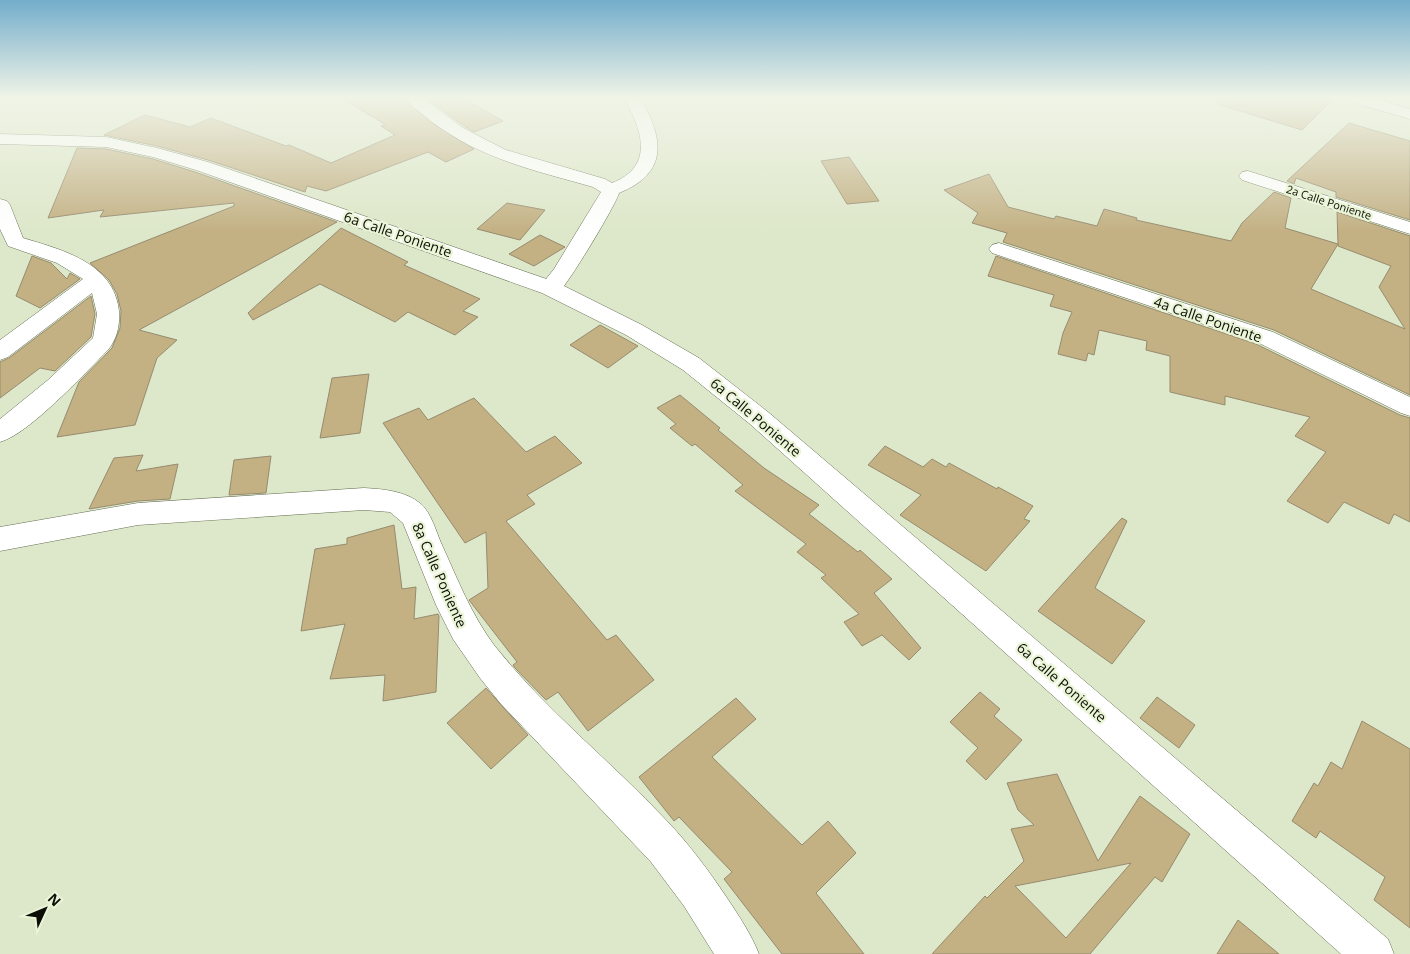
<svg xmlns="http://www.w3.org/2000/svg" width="1410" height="954" viewBox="0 0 1410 954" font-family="'Open Sans',sans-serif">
	<rect width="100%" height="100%" fill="#dde7c9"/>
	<!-- building -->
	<path fill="#c3b184" stroke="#968b6f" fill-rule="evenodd" d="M341,98h62l27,24 44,27 -28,13 -18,-10 -102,39 -19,-5 -2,6 -97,-32 -51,-14 -53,-11 41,-20 45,12 21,-9 75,28 3,-1 42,18 64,-28 -14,-9 5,-1z
		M426,98h37l40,23 -29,11 -10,-6z
		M1218,98h116l-32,32 -85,-26z
		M1349,123l61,18v79l-74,-23v-5l-40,-14 -2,6 -7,-3z
		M77,148l29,1 47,10 42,13 142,50 -198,108 38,10 -20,18 -22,67 -78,12 22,-55 33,-34 8,-20 1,-17 -4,-17 -8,-14 -19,-17 144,-57v-3l-134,14 4,-7 -56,8z
		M849,157l30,44 -32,3 -26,-43z
		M989,174l19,33 46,12 2,-3 41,10 7,-17 33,9 -1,2 95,21 11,-18 32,-31 17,6 -6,30 53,16 -1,-32 73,24v159l-136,-65 -271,-88 4,-9 -35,-10 6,-10 -34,-23zM1338,244v2l53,20 -12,21 26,42 -94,-40z
		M507,203l38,7 -25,30 -43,-11z
		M341,228l67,34 -4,3 76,34 -17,12 15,6 -23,18 -47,-23 -13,10 -75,-38 -67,36 -5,-7z
		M540,235l25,12 -31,19 -25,-12z
		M32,256l19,7 16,16 3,-6 10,6 -40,29 -24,-12z
		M996,256l260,88 144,71 10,3v104l-16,-8 -5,10 -45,-22 -16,21 -41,-22 39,-49 -31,-16 15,-19 -85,-21v9l-55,-13v-36l-24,-6 1,-9 -48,-11 -5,25 -6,-2 -2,8 -28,-7 5,-21 9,-21 -22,-6 4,-11 -66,-19z
		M91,296l4,18 -4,23 -36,34 -15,-3 -40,30v-36l9,-4z
		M600,325l38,21 -30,22 -38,-23z
		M369,374l-9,59 -40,5 12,-60z
		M680,395l40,33 -2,2 46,38 55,37 -10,9 49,38 2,-2 32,29 -18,14 47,55 -12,12 -27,-25 -20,11 -18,-24 15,-8 -38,-36 5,-3 -29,-23 9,-8 -71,-53 8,-6 -48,-41 -3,2 -22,-18 6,-4 -19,-16z
		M474,398l52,54 29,-16 27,27 -55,32 8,9 -29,17 101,119 9,-5 38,45 -66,51 -30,-39 -12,8 -31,-32 -2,-3 4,-3 -48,-62 19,-12 -2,-56 -21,11 -82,-120 36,-15 9,12z
		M885,446l38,21 9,-8 14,8 3,-4 48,26 1,-2 35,19 -9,13 6,2 -44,50 -86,-56 21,-20 -53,-30z
		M143,455l-7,16 42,-7 -8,35 -32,2 -49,8 25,-51z
		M271,456l-5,37 -37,2 5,-35z
		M1122,518l5,3 -32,67 50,33 -33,43 -74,-53z
		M394,525l8,64 14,-2 -2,32 24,-5 1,2 -3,76 -53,9 2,-26 -55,4 15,-55 -44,7 14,-82 32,-5v-6z
		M486,688l42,47 -37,34 -44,-46z
		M980,692l20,17 -6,7 28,24 -36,40 -20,-19 12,-13 -28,-26z
		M1157,697l38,28 -16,23 -39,-30z
		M736,698l20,21 -44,38 90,88 26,-24 28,32 -40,40 48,61h-82l-58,-75 8,-7 -53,-55 -5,4 -35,-44z
		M1362,721l48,28v179l-36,-28 11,-23 -65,-46 -4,7 -24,-17 22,-38 4,3 13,-24 11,7z
		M1057,774l41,87 42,-65 50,38 -28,48 -7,-5 -65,77h-158l53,-58 2,2 37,-37 -13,-32 23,-4 -16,-15 -11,-27zM1131,863l-65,75 -51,-52 77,-15z
		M1238,920l41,34h-62z"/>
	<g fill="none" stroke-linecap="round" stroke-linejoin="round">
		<!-- minor casing -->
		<g stroke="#656e53" stroke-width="1">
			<path id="minor" d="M405,98h18l40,30 43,22 99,29 7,4c43,-17 30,-53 12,-85h16c24,40 29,75 -21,95 -3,12 -52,93 -61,100 -5,3 -11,1 -16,0l-3,-5 15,-19 47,-77 -8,-5c-60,-17 -112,-28 -162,-66 -8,-7 -19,-14 -26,-23z
				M1346,98h26l38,11v10l-62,-18z
				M1248,171l162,51v12l-168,-54 -3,-4 3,-4z
				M0,199l7,2 3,4 13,33c40,12 91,25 96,73 1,15 -2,29 -12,40 -23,23 -78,83 -107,91v-23l48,-39 45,-42 4,-24 -5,-21 -84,64 -8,3v-20l83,-61 -26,-16 -49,-17 -8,-17z
				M999,243l274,89 137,65v19l-9,-3 -144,-71 -265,-89 -3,-4 3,-4z
				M364,488c19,1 42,3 57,16 11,10 15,28 21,41 16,35 29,69 52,100 51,65 117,116 173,176 22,23 42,50 60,77 12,18 24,36 32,56h-45l-30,-48 -33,-44 -150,-158 -21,-26 -27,-39 -17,-34 -33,-82 -13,-11 -26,-2 -226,15 -138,26v-24l138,-24z"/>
		</g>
		<!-- tertiary casing -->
		<g stroke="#656e53" stroke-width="1">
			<path id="tertiary" d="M0,134l106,3 51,11 51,14 350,121 84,42 57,33 69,54 620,527 6,15h-53l-591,-530 -67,-54 -57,-35 -84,-42 -346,-123 -43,-13 -47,-10 -106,-3z"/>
		</g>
		<!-- minor -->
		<use href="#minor" fill="#fff" fill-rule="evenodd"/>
		<!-- tertiary -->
		<use href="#tertiary" fill="#fff" fill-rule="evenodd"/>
	</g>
	<!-- sky -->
	<linearGradient id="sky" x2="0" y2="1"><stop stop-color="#73adcb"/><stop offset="0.42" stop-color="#f0f4e7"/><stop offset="1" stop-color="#f0f4e7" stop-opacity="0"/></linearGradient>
	<rect width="1410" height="232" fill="url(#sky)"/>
	<g text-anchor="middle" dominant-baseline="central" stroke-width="4.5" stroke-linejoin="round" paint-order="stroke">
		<!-- far-street labels -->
		<g font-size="11" fill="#0b0e05" stroke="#eaf4d6">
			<text transform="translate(1329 202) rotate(18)">2a Calle Poniente</text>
		</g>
		<!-- street labels -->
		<g font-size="14" fill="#0b0e05" stroke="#eaf4d6">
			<text transform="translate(398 234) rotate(19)">6a Calle Poniente</text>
			<text transform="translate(1208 319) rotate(19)">4a Calle Poniente</text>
			<text transform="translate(756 417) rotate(40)">6a Calle Poniente</text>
			<text transform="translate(440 575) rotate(66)">8a Calle Poniente</text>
			<text transform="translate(1062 682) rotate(41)">6a Calle Poniente</text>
		</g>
	</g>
	<!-- north arrow -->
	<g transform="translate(45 909) rotate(46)" stroke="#eaf4d6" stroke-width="4" paint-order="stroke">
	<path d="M0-4L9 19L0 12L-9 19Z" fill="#0b0e05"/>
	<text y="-8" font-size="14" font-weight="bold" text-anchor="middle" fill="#0b0e05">N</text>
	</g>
</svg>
